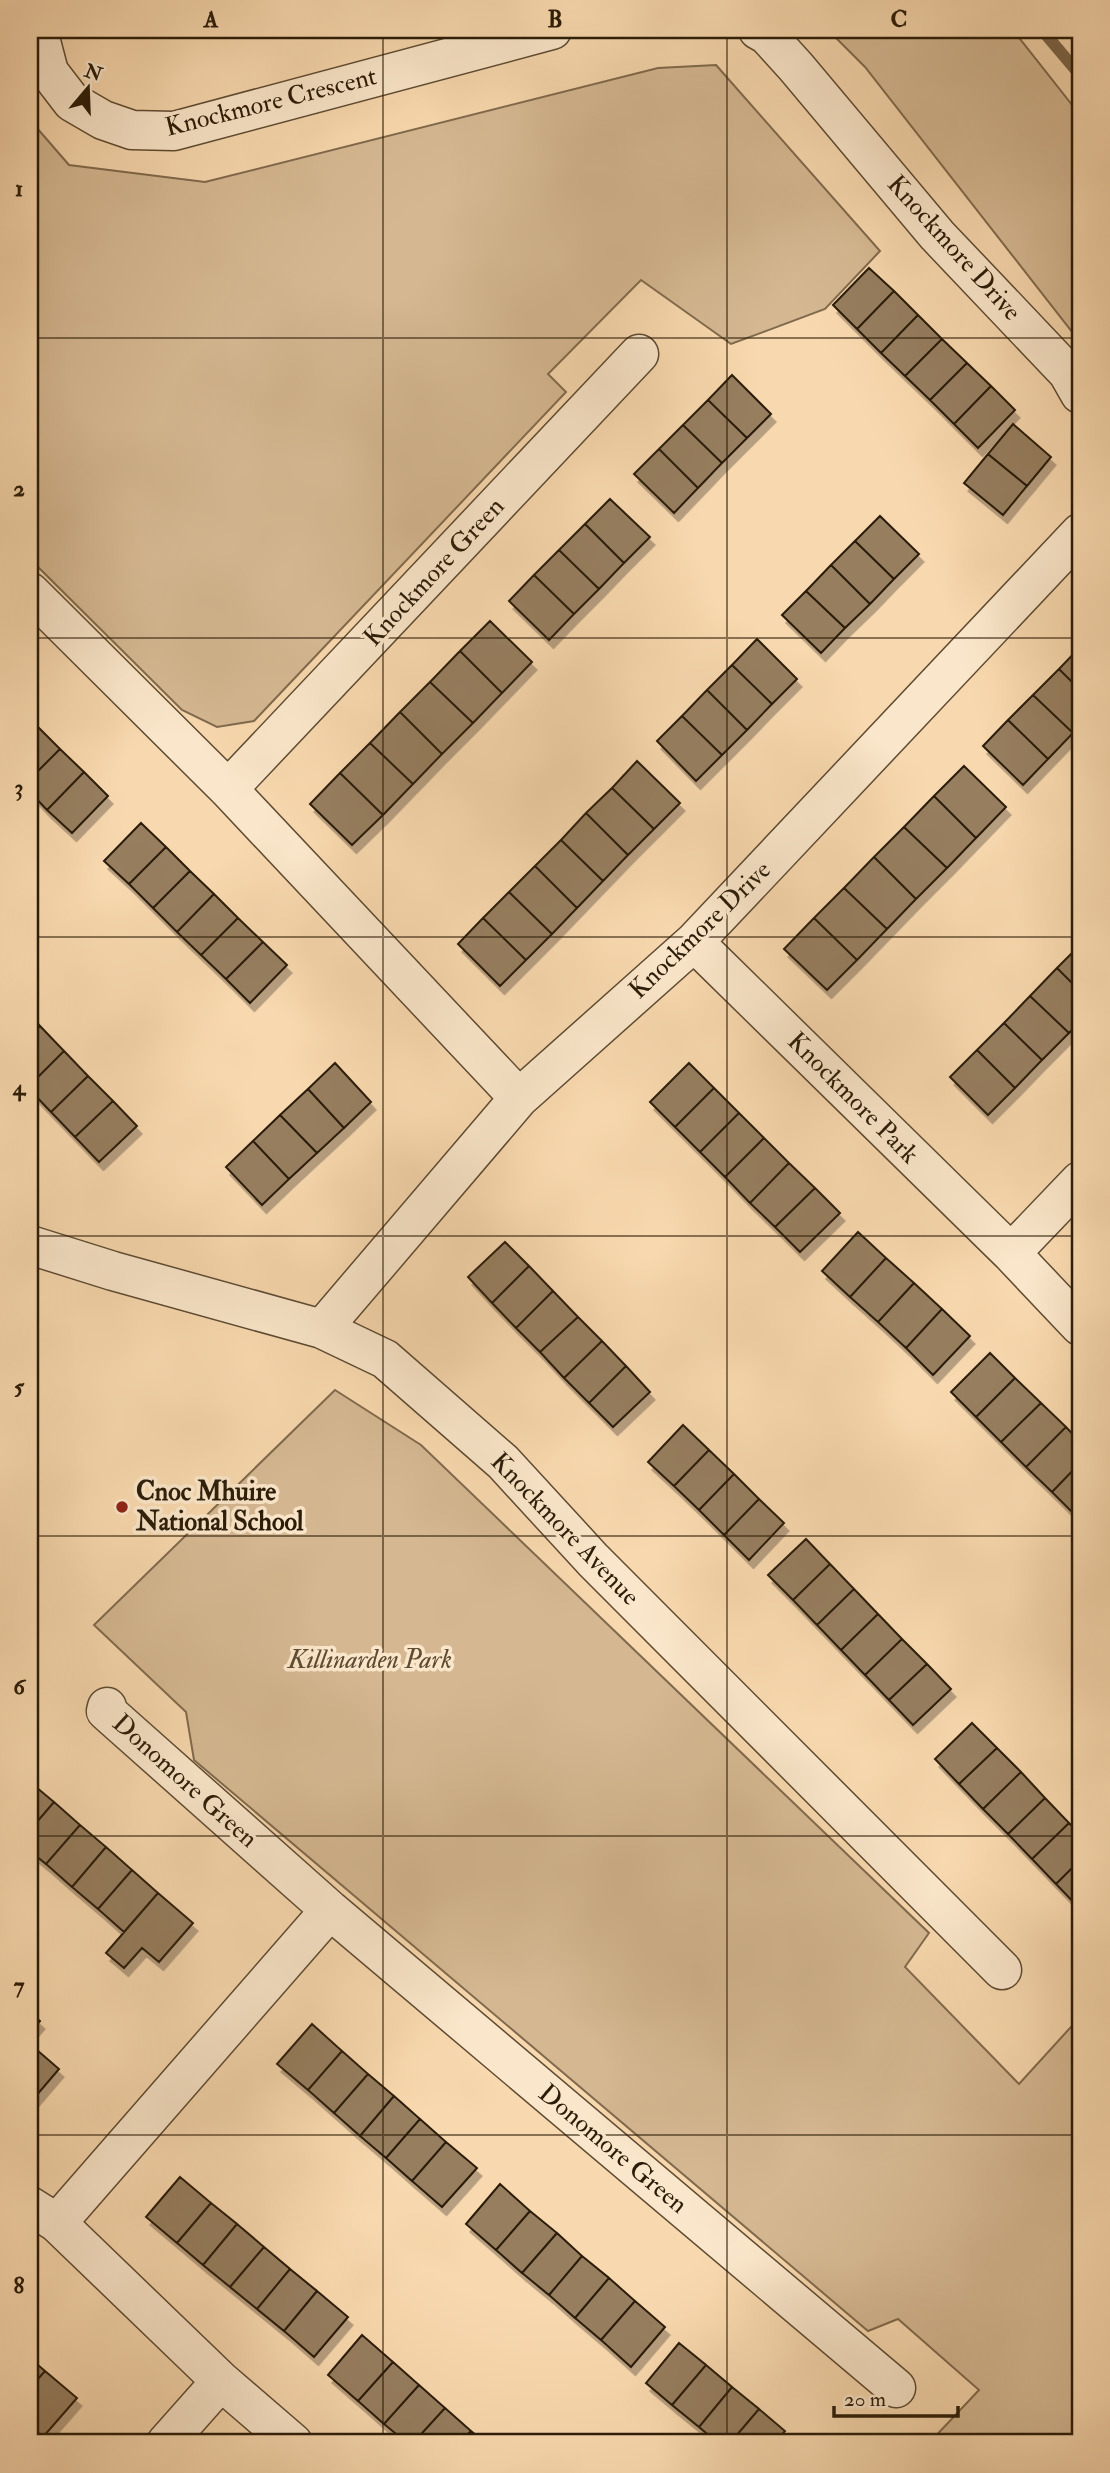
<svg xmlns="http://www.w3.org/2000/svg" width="1110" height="2473" viewBox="0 0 1110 2473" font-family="'IM FELL Double Pica',serif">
	<defs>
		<filter id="shadow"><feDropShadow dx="4.5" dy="8" stdDeviation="0" flood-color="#0004"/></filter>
	</defs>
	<rect width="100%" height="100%" fill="#f8d8ae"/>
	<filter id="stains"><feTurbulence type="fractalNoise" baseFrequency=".00286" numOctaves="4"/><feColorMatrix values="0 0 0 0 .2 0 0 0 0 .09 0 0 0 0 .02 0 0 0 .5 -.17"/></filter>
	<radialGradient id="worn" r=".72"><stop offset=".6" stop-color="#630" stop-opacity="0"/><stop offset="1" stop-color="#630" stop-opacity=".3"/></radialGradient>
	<!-- green -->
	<path fill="#d5b892" stroke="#806a4d" stroke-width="2" d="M828,30h185l67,85v227l-215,-275z
		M716,65l164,186 -55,58 -94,35 -90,-64 -93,94 18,18 -312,329 -37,6 -35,-17 -152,-151v-439l39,45 136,17 453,-114z
		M335,1390l86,55 508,488 -24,34 114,117 61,-67v426h-151l50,-53 -81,-71 -30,12 -674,-571 -8,-48 -92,-87z"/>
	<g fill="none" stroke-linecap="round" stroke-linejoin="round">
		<!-- stream -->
		<path stroke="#7c664a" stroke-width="12" d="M1042,30l38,45"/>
	</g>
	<!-- building -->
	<path fill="#967e5e" stroke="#2b1c08" stroke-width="2" filter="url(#shadow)" d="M869,268l25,23 -37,38 -24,-24z
		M894,291l24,24 -37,38 -24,-24z
		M918,315l24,24 -37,37 -24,-23z
		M942,339l25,24 -37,37 -25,-24z
		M967,363l24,23 -37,38 -24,-24z
		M732,375l39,39 -24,24 -39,-38z
		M991,386l24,24 -37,38 -24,-24z
		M708,400l39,38 -25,25 -39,-38z
		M1013,424l38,33 -24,29 -39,-32z
		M683,425l39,38 -24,25 -39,-39z
		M659,449l39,39 -24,25 -40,-39z
		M988,454l39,32 -24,29 -39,-32z
		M610,499l40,38 -26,26 -39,-39z
		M880,516l39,38 -25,25 -39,-38z
		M585,524l39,39 -25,26 -40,-39z
		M855,541l39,38 -24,25 -39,-39z
		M559,550l40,39 -25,25 -40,-39z
		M831,565l39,39 -25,24 -39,-37z
		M534,575l40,39 -25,26 -40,-39z
		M806,591l39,37 -24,25 -39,-38z
		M490,621l42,41 -30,31 -42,-42z
		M757,639l40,40 -25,25 -40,-39z
		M1080,647v43l-21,-21z
		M460,651l42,42 -29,30 -43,-41z
		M732,665l40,39 -25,26 -40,-40z
		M1059,669l21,21v37l-7,6 -40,-38z
		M430,682l43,41 -31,31 -42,-42z
		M707,690l40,40 -25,25 -40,-39z
		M1033,695l40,38 -25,26 -40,-39z
		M400,712l42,42 -29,30 -43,-41z
		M682,716l40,39 -26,26 -39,-40z
		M1008,720l40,39 -25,26 -40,-39z
		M36,725l24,24 -30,30v-48z
		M370,743l43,41 -30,31 -43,-42z
		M60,749l24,23 -37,38 -17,-18v-13z
		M637,761l43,42 -26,26 -42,-41z
		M964,766l42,41 -30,31 -42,-42z
		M84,772l24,24 -36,37 -25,-23z
		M340,773l43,42 -31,30 -42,-41z
		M612,788l42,41 -26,26 -42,-42z
		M934,796l42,42 -29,30 -43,-41z
		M586,813l42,42 -25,26 -42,-41z
		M141,823l25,24 -37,37 -25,-23z
		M904,827l43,41 -31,31 -42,-42z
		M561,840l42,41 -26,27 -42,-42z
		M166,847l24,24 -37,37 -24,-24z
		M874,857l42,42 -29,30 -43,-41z
		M535,866l42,42 -25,26 -43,-42z
		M190,871l24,23 -37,38 -24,-24z
		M844,888l43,41 -30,31 -43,-42z
		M509,892l43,42 -26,26 -43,-42z
		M214,894l24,24 -37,37 -24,-23z
		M238,918l25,24 -37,37 -25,-24z
		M483,918l43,42 -26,26 -42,-42z
		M814,918l43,42 -30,30 -43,-41z
		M263,942l24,23 -37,38 -24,-24z
		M1080,945v46l-23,-23z
		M1057,968l23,23v31l-11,11 -39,-37z
		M1030,996l39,37 -27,27 -38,-37z
		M30,1015l10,11 -10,10z
		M1004,1023l38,37 -27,28 -38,-38z
		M40,1026l24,25 -34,34v-49z
		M977,1050l38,38 -27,27 -38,-38z
		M64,1051l24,25 -37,36 -21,-22v-5z
		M335,1063l36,39 -27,26 -36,-39z
		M689,1063l25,25 -39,39 -25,-25z
		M88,1076l25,25 -38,36 -24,-25z
		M714,1088l25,25 -39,39 -25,-25z
		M308,1089l36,39 -27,25 -37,-38z
		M113,1101l24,25 -38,36 -24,-25z
		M739,1113l25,25 -39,39 -25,-25z
		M280,1115l37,38 -28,26 -36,-38z
		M764,1138l25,25 -39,40 -25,-26z
		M253,1141l36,38 -27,26 -36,-38z
		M789,1163l26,25 -40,39 -25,-24z
		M815,1188l25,25 -40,39 -25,-25z
		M858,1232l28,26 -36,39 -28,-26z
		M505,1242l24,24 -37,37 -24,-26z
		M886,1258l28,25 -36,39 -28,-25z
		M529,1266l24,25 -37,37 -24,-25z
		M914,1283l28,26 -36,39 -28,-26z
		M553,1291l25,26 -38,35 -24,-24z
		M942,1309l28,27 -37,39 -27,-27z
		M578,1317l24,24 -38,37 -24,-26z
		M602,1341l24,25 -37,37 -25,-25z
		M990,1353l25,25 -39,39 -25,-25z
		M626,1366l24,26 -37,35 -24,-24z
		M1015,1378l26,25 -40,39 -25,-25z
		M1041,1403l25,24 -40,40 -25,-25z
		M683,1425l26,25 -35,36 -26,-24z
		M1066,1427l14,15v21l-28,29 -26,-25z
		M709,1450l25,24 -35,36 -25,-24z
		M1080,1463v50l-3,4 -25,-25z
		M734,1474l25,25 -35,36 -25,-25z
		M759,1499l25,24 -35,37 -25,-25z
		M806,1539l24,25 -37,36 -25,-25z
		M830,1564l24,25 -37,36 -24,-25z
		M854,1589l24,25 -37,36 -24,-25z
		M878,1614l24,25 -37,36 -24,-25z
		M902,1639l25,25 -38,36 -24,-25z
		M927,1664l24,25 -38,36 -24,-25z
		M972,1723l25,25 -38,36 -24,-25z
		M997,1748l24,24 -38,37 -24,-25z
		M1021,1772l24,26 -37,36 -25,-25z
		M30,1782l24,20 -24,28z
		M1045,1798l24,25 -37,36 -24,-25z
		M54,1802l26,23 -34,39 -16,-13v-21z
		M1069,1823l11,11v26l-24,24 -24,-25z
		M80,1825l26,22 -34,40 -26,-23z
		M106,1847l26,23 -34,39 -26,-22z
		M1080,1860v49l-24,-25z
		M132,1870l26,23 -34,39 -26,-23z
		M158,1893l35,30 -34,39 -17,-14 -18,20 -18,-15z
		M30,2012l10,9 -10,12z
		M312,2024l30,27 -34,39 -31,-26z
		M30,2044l29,25 -29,34z
		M342,2051l26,23 -34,39 -26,-23z
		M368,2074l26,22 -34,40 -26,-23z
		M394,2096l26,23 -34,39 -26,-22z
		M420,2119l26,23 -34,39 -26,-23z
		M446,2142l31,26 -35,39 -30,-26z
		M180,2177l31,26 -34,40 -31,-26z
		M500,2184l30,27 -34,39 -30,-26z
		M211,2203l26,21 -34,41 -26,-22z
		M530,2211l27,22 -35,40 -26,-23z
		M237,2224l27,23 -34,40 -27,-22z
		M557,2233l25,23 -33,39 -27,-22z
		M264,2247l26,22 -33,40 -27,-22z
		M582,2256l27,22 -34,40 -26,-23z
		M290,2269l27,22 -33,40 -27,-22z
		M609,2278l26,23 -34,39 -26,-22z
		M317,2291l31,26 -34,40 -30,-26z
		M635,2301l30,26 -34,40 -30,-27z
		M362,2335l31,27 -35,39 -30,-26z
		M679,2343l27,22 -34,40 -26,-22z
		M30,2358l15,13 -15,17z
		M393,2362l26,23 -35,39 -26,-23z
		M706,2365l26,22 -33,40 -27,-22z
		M45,2371l32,27 -34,39 -13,-11v-38z
		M419,2385l26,23 -32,35h-6l-23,-19z
		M732,2387l27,22 -29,34h-12l-19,-16z
		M445,2408l26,23 -12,12h-46z
		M759,2409l26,22 -10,12h-45z
		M471,2431l15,12h-27z"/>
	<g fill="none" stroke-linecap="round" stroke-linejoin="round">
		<!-- minor casing -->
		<g stroke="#5e4b32" stroke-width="41">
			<path id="minor" d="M38,30l11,42 23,30 31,18 29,10 42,1 378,-101
				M758,30l9,5 29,32 141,168 131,138 12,21
				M30,592l198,197 291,309
				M228,789l411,-435
				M694,942l317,311 69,73
				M30,1245l83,26 209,58 63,30 118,103 90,98 409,410
				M1011,1253l69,-72
				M322,1329l197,-231 175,-156 386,-409
				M107,1707l-1,4 224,199 566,478
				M30,2206l27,17 164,158 72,62
				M57,2223l273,-313
				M166,2443l55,-62"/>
		</g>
		<!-- minor -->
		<use href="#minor" stroke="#fae6ca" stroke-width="38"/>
	</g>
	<!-- grid -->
	<path fill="none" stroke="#2b1c08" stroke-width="2" stroke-opacity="0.55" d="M383,30v2413M727,30v2413M30,338h1050M30,638h1050M30,937h1050M30,1236h1050M30,1536h1050M30,1836h1050M30,2135h1050"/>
	<!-- markers -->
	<circle fill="#8f2418" stroke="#fae6ca" stroke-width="2.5" cx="122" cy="1507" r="7"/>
	<g text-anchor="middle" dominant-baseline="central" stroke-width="7" stroke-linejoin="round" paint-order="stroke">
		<!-- street labels -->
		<g font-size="26" fill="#2b1c08" stroke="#fae6ca">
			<text transform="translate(271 102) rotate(-14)">Knockmore Crescent</text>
			<text transform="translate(954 248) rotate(48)">Knockmore Drive</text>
			<text transform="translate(434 572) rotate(-47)">Knockmore Green</text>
			<text transform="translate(700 930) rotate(-44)">Knockmore Drive</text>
			<text transform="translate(853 1098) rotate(45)">Knockmore Park</text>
			<text transform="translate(565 1529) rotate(46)">Knockmore Avenue</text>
			<text transform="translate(185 1781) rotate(42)">Donomore Green</text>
			<text transform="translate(613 2149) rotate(40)">Donomore Green</text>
		</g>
		<!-- poi labels -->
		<g font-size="26" font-weight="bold" fill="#2b1c08" stroke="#fae6ca" text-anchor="start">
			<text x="136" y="1492">Cnoc Mhuire<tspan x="136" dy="30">National School</tspan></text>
		</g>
		<!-- park labels -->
		<g font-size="26" font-style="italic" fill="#5e4b31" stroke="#fae6ca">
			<text x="370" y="1660">Killinarden Park</text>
		</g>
	</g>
	<!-- margin -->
	<rect width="1110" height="2473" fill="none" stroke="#f8d8ae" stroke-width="77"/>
	<!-- north arrow -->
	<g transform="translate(88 88) rotate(19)" stroke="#fae6ca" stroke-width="5" paint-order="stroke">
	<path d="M0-5L12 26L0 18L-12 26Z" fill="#2b1c08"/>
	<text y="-10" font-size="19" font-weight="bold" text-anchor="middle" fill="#2b1c08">N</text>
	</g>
	<!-- scale -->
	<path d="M834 2406v10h124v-10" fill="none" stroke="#2b1c08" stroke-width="3.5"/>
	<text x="844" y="2406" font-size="21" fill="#2b1c08" stroke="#fae6ca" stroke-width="5" paint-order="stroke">20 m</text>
	<rect x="38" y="38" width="1034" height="2396" fill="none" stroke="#2b1c08" stroke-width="2.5"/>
	<g font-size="23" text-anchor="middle" font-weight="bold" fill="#2b1c08">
		<text x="211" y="27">A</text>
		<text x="555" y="27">B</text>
		<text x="899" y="27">C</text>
		<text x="19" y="196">1</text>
		<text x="19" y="496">2</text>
		<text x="19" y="795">3</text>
		<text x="19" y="1095">4</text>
		<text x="19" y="1394">5</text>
		<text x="19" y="1694">6</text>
		<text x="19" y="1993">7</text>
		<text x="19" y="2293">8</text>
	</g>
	<rect width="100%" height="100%" filter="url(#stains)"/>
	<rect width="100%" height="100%" fill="url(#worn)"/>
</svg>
